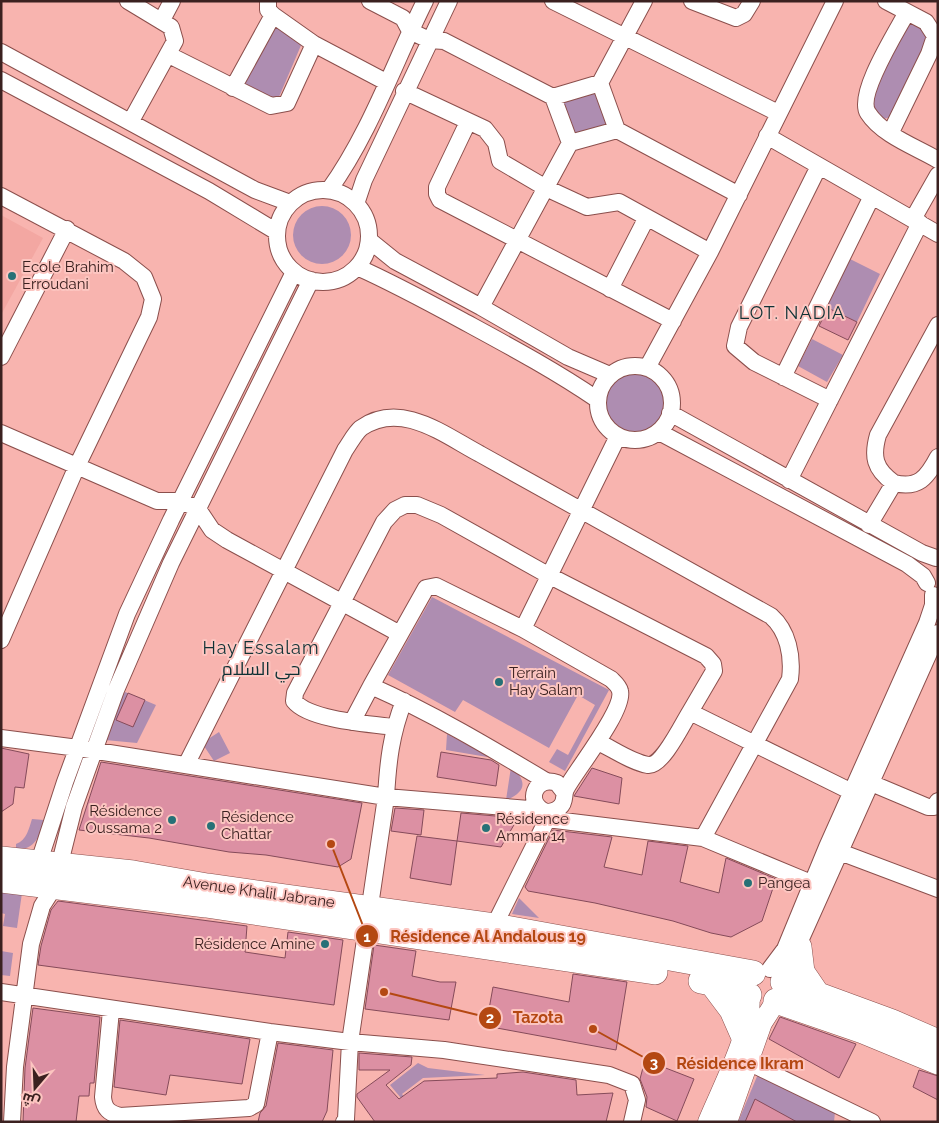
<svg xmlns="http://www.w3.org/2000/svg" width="939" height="1123" viewBox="0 0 939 1123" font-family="Raleway,Cairo,sans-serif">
	<rect width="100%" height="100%" fill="#f8b4af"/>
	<!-- built -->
	<path fill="#f3a7a2" d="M1,215l42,23 -42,77z"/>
	<!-- green -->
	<path fill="#ae8db1" d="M914,22l6,2 9,14 -39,79 -9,3 -12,-20 39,-76z
		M274,25l28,18 -23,54 -3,3 -34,-16z
		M597,89l14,38 -39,11 -12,-38z
		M293 235a29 29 0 1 1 58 0a29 29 0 1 1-58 0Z
		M846,257l34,17 -23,48 -33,-16z
		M812,339l31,16 -16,27 -29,-16z
		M606 403a29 29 0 1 1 58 0a29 29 0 1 1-58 0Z
		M432,597l177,93 -44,81 -16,-9 8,-13 11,6 27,-50 -17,-10 -29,53 -86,-48 -8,12 -67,-37z
		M125,692l31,13 -19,38 -32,-3 7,-23z
		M219,732l11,21 -16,8 -12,-18z
		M447,734l46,24 -47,-8z
		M511,767c17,14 15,25 -5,33z
		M32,819l12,1c-5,17 -8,29 -28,30v-6c11,-4 13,-16 16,-25z
		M1,884l21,9 -5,35 -14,-2 2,-12 -4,-1z
		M519,898l20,20 -27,-4z
		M1,951l12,2 -3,23 -9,-1z
		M418,1063l10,5 57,7 -62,3 -21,16 7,9 -3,1 -16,-19z
		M758,1074l77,38 -1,10h-96z"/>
	<!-- building -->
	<path fill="#dc90a3" stroke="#854b5a" d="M828,308l29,14 -9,18 -29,-14z
		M128,693l17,7 -12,27 -17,-7z
		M1,748l28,6 -5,34 -9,-1 -2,17 -12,8z
		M441,752l50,8 8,5 -3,21 -59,-9z
		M101,762l261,41 -11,56 -13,8 -72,-12 -37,-3 -80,-14 -70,-8z
		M592,768l30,10 -3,26 -45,-8z
		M395,808l29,2 -3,25 -30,-4z
		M461,813l57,5 -17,29 -44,-6z
		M553,830l59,7 -8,30 38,8 6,-34 40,5 -8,36 39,11 7,-35 50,21 -14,42 -31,16 -20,-4 -38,-12 -78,-18 -67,-12 -3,-4z
		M417,836l40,5 -6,44 -41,-7z
		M58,901l189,25 -2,26 40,6 3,-26 55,8 -9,65 -296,-40 3,-19 10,-36z
		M374,945l42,6 -4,25 28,6h16l-7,38 -84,-11z
		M573,974l54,8 -11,68 -130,-24 7,-39 76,15z
		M33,1008l67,9 -6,66h-4l-1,13h-10l-3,26h-53l2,-54z
		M780,1017l76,27 -17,34 -70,-39z
		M120,1020l130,19 -8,45 -72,-9 -4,20 -52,-8z
		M278,1043l55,7 -6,61 -5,11h-64l2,-9 6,-7z
		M359,1053l53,4 -1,8 -25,20 13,14 25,-18 73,-3v-4l26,-2 53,8 1,15 36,-2 -7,29h-231l-18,-25v-3l33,-24h-31z
		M645,1060l49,19 -17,42 -31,-14 1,-10 -7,-18z
		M919,1070l19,6v24l-25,-13z
		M755,1099l42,23h-52z"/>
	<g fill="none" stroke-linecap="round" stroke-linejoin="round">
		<!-- minor casing -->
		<g stroke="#8b4f4c" stroke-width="18">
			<path id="minor" d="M128,1l43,26 4,14 -44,80
				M268,1v9l5,5 41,29 72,38
				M370,1l33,17 7,13 19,9 15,1 109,56
				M553,1l225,112
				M692,1l44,17 8,-4 8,-13
				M886,1l40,21 9,14 -6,18 -38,78
				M907,12c-10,19 -51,83 -39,101 14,22 48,34 70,47
				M162,20l10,-19
				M1,52l254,138 35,13
				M169,55l102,51 16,-3 27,-59
				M1,80l208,111 68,41
				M600,83l44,-82
				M233,88l40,-73
				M404,91l81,38 11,14 4,18 46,27 41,19 32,-5 91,50
				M468,122l-31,65v7l3,6 233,121
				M617,130l122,65
				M767,136l171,98
				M819,166l-80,161 -4,19 19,16 76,38
				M277 236a46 46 0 1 1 92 0a46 46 0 1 1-92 0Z
				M329,190c41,-57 65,-127 96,-189
				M1,196l123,65 20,16 9,22 -4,18 -72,149 -76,174
				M356,204l8,-24 85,-179
				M913,219l25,-44
				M369,240l26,21 86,46 87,50 42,18
				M357,267c36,16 71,35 106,54 46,25 91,49 135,79
				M610,289l36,-70
				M481,307l89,-164 47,-13 -17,-47 -47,14 17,46
				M1,357l66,-128
				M598 403a37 37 0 1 1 74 0a37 37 0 1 1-74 0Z
				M647,368l63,-116 125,-251
				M783,377l89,-181
				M670,413l252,140 14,5
				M659,432l248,132 16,12 4,7
				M1,433l156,68h24l17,8 14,21 15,10 173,94
				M789,480l131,-257
				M894,483c24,6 33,-5 44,-26
				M869,525l25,-42c-20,-14 -22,-27 -16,-48l60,-110
				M523,629l95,-193
				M352,722l19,-36
				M394,727c-25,-3 -85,-7 -100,-26l1,-8 89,-171 11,-12 10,-5h12l24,10 107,60 158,81 7,8 1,7 -24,41 162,80
				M1,738l77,10 308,49 155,13
				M598,742c15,7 33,20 50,23 14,2 35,-42 42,-53
				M186,765l159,-315c5,-7 10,-17 16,-22 40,-28 83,7 119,26l291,162c17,15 22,40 19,63l-87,159
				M546,781c-57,-34 -114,-68 -175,-95l55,-98 10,-2 87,43 88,50c3,3 8,7 9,12 5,19 -44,79 -54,98 -3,6 0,13 -6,18 -4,4 -9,5 -14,5 -22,-9 -11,-37 11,-29l7,9
				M871,783l57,24h6l4,-6
				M547,819l156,19 108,45
				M832,849l106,40
				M36,871l29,-89 62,-168 44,-94 123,-248
				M494,926l57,-114
				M770,969l15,-20 42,-102 100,-224 6,-18v-10
				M782,981l156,-348
				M1,992l269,40 80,10 94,8 165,25 23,9 5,16 -5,22
				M111,1010l-8,87c1,12 6,16 17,19l129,-8 7,-4 14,-72
				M748,1062l124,60
				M12,1122l3,-55 16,-123 11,-38 12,-19 20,-80 20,-56 22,-61 55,-127 140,-283
				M344,1122l2,-3 4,-77 36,-245c2,-35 5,-63 18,-96"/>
		</g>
		<!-- tertiary casing -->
		<g stroke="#8b4f4c" stroke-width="21">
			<path id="tertiary" d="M708,1122c12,-30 47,-96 41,-126
				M727,1122l35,-99 14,-22"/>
		</g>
		<!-- primary casing -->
		<g stroke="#8b4f4c" stroke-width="26">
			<path id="primary" d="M1,859l132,14 74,13 287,40 259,47
				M1,880l205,25 449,67
				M799,947l3,25 15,22
				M701,981l26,5 22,9
				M711,982l21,28 11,25
				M783,982l109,40 46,20
				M776,1001l87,30 75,31"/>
		</g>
		<!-- minor -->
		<use href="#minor" stroke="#fff" stroke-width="16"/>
		<!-- tertiary -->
		<use href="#tertiary" stroke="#fff" stroke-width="20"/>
		<!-- primary -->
		<use href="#primary" stroke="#fff" stroke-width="25"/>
	</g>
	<!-- markers -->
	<g fill="#277177" stroke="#fcc5c0" stroke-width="2">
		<circle cx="12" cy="276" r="5"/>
		<circle cx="499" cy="682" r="5"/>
		<circle cx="172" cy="820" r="5"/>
		<circle cx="211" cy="826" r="5"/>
		<circle cx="486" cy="828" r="5"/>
		<circle cx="748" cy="883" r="5"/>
		<circle cx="325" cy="944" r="5"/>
	</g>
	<g text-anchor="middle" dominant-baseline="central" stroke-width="4" stroke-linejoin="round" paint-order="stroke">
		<!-- poi labels -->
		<g font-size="15" fill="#3b2120" stroke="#fcc5c0" text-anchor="start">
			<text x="22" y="267">Ecole Brahim<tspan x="22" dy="17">Erroudani</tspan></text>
			<text x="509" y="673">Terrain<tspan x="509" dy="17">Hay Salam</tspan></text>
			<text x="162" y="811" text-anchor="end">Résidence<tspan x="162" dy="17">Oussama 2</tspan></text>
			<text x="221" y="817">Résidence<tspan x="221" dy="17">Chattar</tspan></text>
			<text x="496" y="819">Résidence<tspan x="496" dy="17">Ammar 14</tspan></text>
			<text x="758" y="883">Pangea</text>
			<text x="315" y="944" text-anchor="end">Résidence Amine</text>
		</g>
		<!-- street labels -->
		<g font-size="15" fill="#3b2120" stroke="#fcc5c0">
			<text transform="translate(259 892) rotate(8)">Avenue Khalil Jabrane</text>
		</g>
		<!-- quarter labels -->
		<g font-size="18" letter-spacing="1" fill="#0f3235" stroke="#fcc5c0">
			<text x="792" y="312">LOT. NADIA</text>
			<text x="261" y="647">Hay Essalam<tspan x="261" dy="21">حي السلام</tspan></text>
		</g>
	</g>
	<!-- callouts -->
	<path fill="none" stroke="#b44812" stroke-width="2" d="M331 844L367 936M384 992L490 1018M593 1029L654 1063"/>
	<g fill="#b44812" stroke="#fcc5c0" stroke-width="2">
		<circle cx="331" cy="844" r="5"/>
		<circle cx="384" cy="992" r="5"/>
		<circle cx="593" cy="1029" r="5"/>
		<circle cx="367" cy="936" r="12"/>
		<circle cx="490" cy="1018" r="12"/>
		<circle cx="654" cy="1063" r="12"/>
	</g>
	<g font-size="15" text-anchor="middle" font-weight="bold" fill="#fff">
		<text x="367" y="942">1</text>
		<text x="490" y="1023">2</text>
		<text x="654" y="1068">3</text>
	</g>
	<g font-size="16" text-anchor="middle" font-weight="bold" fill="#b44812" stroke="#fcc5c0" stroke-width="4" stroke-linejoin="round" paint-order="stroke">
		<text x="488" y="942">Résidence Al Andalous 19</text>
		<text x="538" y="1023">Tazota</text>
		<text x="740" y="1069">Résidence Ikram</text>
	</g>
	<!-- border -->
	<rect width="939" height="1123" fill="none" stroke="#3b2120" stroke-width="5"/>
	<!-- north arrow -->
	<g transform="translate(35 1088) rotate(199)" stroke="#fcc5c0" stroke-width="4" paint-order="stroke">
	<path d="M0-4L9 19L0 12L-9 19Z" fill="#3b2120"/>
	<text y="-8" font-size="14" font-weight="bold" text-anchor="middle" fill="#3b2120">ش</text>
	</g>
</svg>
